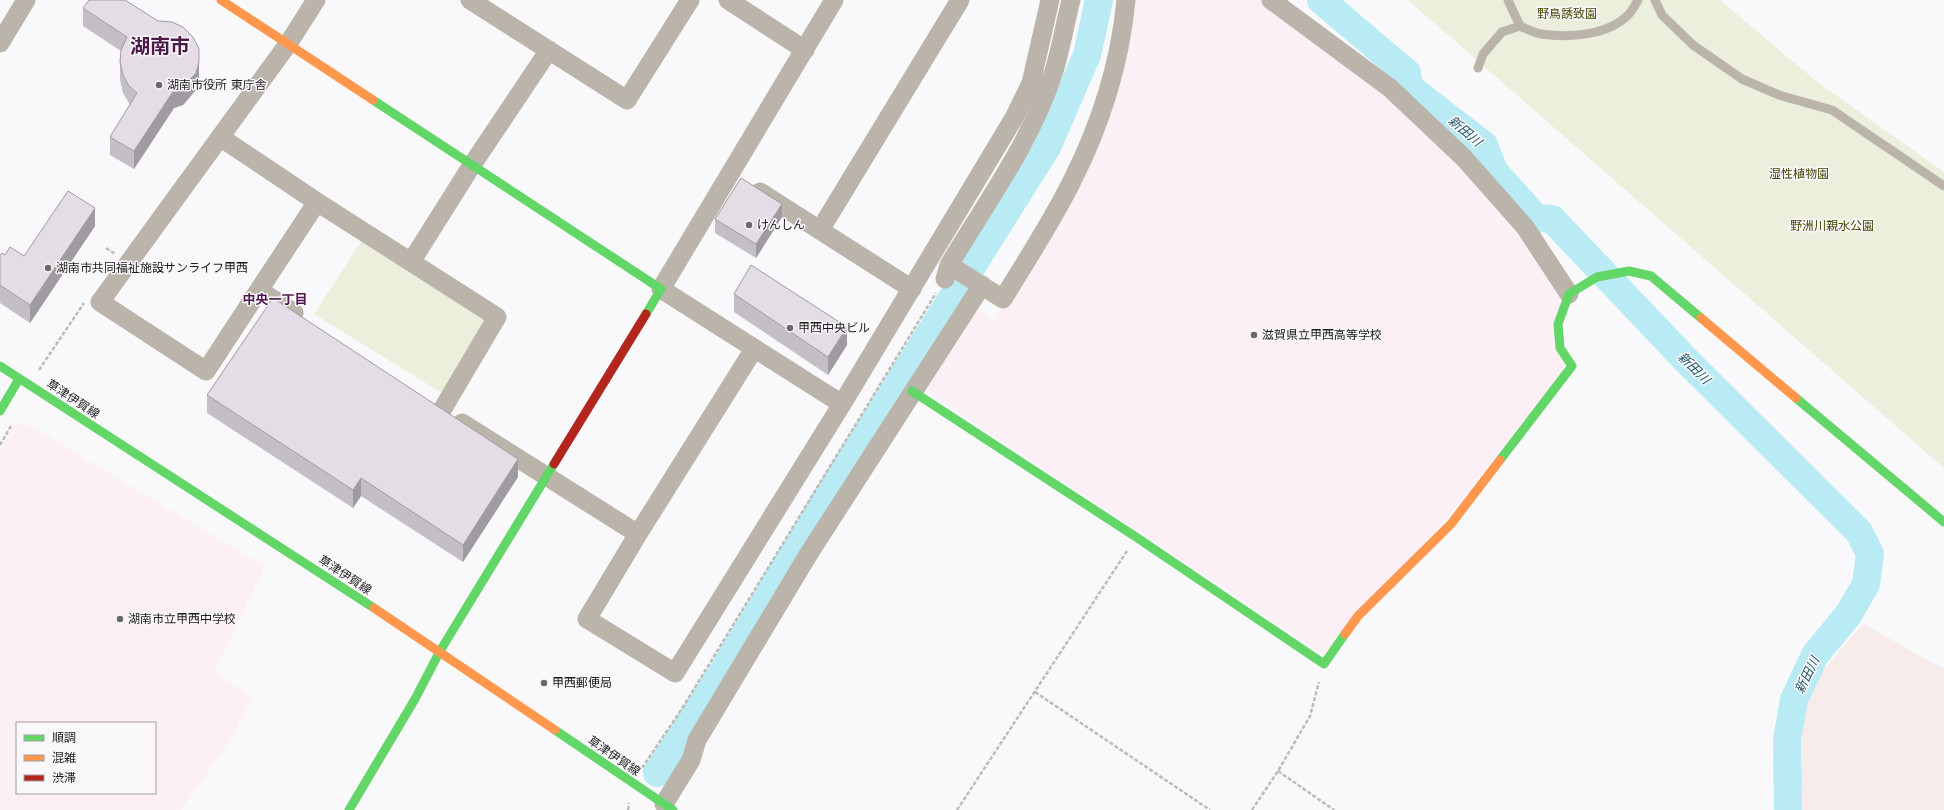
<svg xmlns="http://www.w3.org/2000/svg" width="1944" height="810" viewBox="0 0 1944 810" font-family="Jost,'Noto Sans JP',sans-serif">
	<rect width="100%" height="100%" fill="#f9f8fa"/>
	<!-- industrial -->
	<path fill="#f8ecea" d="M1863,624l81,45v141h-144l-2,-8 1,-77 21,-51z"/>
	<!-- education -->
	<path fill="#fceff6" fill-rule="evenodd" d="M1128,0h131l142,109 68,65 39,47 52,73 5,76 -119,148 -120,138 -396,-263 -4,-11 47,-75 21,14 93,-170z
		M14,425h15l236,142 -51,104 38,27 -22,43 -49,69h-181v-359zM17,723h138v70h-138z"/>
	<!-- green -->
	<path fill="#ecefdb" d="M1408,0h312l96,81 128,91v296z
		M363,239l121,75 2,11 -44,68 -128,-79z"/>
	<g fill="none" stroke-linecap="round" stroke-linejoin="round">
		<!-- river -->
		<path stroke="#b9ebf5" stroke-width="28" d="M1321,0l86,73 2,14 75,58 10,26 42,47 16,1 134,141 173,172 11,22 -4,30 -18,31 -33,40 -21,45 -7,40 1,70
			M657,773l67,-104 116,-193 207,-329 40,-92 12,-55"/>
		<!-- path -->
		<path stroke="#bfbbb6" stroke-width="2.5" stroke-dasharray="4 2" stroke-linecap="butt" d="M106,248l9,6
			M39,370l45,-67
			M0,445l11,-19
			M1035,692l175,118
			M642,768l41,-61 253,-414
			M1278,771l56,39
			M628,810l1,-7
			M957,810l170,-259
			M1252,810l26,-39 32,-55 9,-34"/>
		<!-- lane -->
		<path stroke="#bbb4aa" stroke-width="9" d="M1508,0l12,26c7,3 14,7 21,8 28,4 68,2 89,-21 3,-4 6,-9 8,-13
			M1655,0l7,15 31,30 49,34 37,16 53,15 112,76
			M1478,68l5,-14 19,-22 18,-6"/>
		<!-- street -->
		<path stroke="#bbb4aa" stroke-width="19" d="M470,0l157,100 63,-100
			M728,0l77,50
			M834,0l-173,289 181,115 172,-286 17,-35 19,-83
			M1271,0l119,88 74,70 61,69 44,67
			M0,43l26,-43
			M220,137l97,65 -58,88
			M760,192l152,97
			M317,202l180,115 -55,93
			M820,230l140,-230
			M411,262l61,-97 77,-115
			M949,265l54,34c23,-38 48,-76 68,-116 29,-57 49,-119 55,-183
			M945,279l4,-14c37,-62 83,-124 105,-194 7,-23 11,-47 17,-71
			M294,313l-35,-23 -53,81 -106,-69 188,-258 28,-44
			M754,349l-116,185 -51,85 88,54 167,-269
			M462,423l176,111
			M664,804l27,-44 6,-20 111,-185 174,-270"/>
		<!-- fast -->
		<path stroke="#63d668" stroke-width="9" d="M373,100l288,189 -15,25
			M0,366l374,242
			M912,391l224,146 188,127 21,-30
			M1796,398l148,124
			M0,411l19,-32
			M1500,460l72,-94 -12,-18 -2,-24 11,-30 28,-17 32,-6 22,5 50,42
			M555,730l118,80
			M349,810l66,-111 25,-48 114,-187"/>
		<!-- slow -->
		<path stroke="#ff974d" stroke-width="9" d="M221,0l152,100
			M1701,318l95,80
			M374,608l181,122
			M1345,634l13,-18 93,-92 49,-64"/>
		<!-- jam -->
		<path stroke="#b3261e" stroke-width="9" d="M554,464l92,-150"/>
	</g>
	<!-- wall -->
	<path fill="#c4bec6" d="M83,8l116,72 -3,10 -13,15 -9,3 -40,61 -24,-14v-18l20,-32 -7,-12 -3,-13v-18l1,-11 -38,-25z
		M782,217l-26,41 -41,-25v-14z
		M95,226l-65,97 -30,-20v-48l24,1z
		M734,294l113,51 -19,30 -94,-63z
		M207,395l311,82 -55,85 -102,-66 -8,12 -146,-95z"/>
	<!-- shaded-wall -->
	<path fill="#a09ba1" d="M199,62v18l-3,10 -13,15 -9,3 -40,61v-18l40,-61z
		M782,204v13l-26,41v-14z
		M95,208v18l-65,97v-18z
		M847,327v18l-19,30v-18z
		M518,459v18l-55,85v-17z
		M361,478v18l-8,12v-18z"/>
	<!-- building -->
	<path fill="#e4dde6" stroke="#a09ba1" d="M89,0h36l33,21 14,1 11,5 10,10 6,12v13l-3,11 -13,14 -9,3 -40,61 -24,-14 27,-44 -8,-7 -6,-11 -3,-13 1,-12 6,-13 -44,-29z
		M741,178l41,26 -26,40 -41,-25z
		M68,191l27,17 -65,97 -30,-20v-30l2,-2 3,2 5,-8 14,9z
		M751,265l96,62 -19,30 -94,-63z
		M273,298l245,161 -55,86 -102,-67 -8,12 -146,-95z"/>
	<!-- markers -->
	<g fill="#6a696a" stroke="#faf7fb" stroke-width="1.5">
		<circle cx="159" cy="85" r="4"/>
		<circle cx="749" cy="225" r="4"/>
		<circle cx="48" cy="268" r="4"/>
		<circle cx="790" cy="328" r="4"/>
		<circle cx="1254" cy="335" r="4"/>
		<circle cx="120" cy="619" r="4"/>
		<circle cx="544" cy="683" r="4"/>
	</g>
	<g text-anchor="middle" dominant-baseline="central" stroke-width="3" stroke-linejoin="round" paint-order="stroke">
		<!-- park labels -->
		<g font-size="12" fill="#434806" stroke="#faf7fb">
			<text x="1567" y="14">野鳥誘致園</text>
			<text x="1799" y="174">湿性植物園</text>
			<text x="1832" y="226">野洲川親水公園</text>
		</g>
		<!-- poi labels -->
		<g font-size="12" fill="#1d1c1d" stroke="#faf7fb" text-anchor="start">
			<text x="167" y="85">湖南市役所 東庁舎</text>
			<text x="757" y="225">けんしん</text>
			<text x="56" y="268">湖南市共同福祉施設サンライフ甲西</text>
			<text x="798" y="328">甲西中央ビル</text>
			<text x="1262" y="335">滋賀県立甲西高等学校</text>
			<text x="128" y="619">湖南市立甲西中学校</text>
			<text x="552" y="683">甲西郵便局</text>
		</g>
		<!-- street labels -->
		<g font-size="12" fill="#1d1c1d" stroke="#faf7fb">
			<text transform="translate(73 399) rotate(33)">草津伊賀線</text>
			<text transform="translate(345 575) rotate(33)">草津伊賀線</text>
			<text transform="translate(614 756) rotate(34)">草津伊賀線</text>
		</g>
		<!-- water labels -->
		<g font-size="13" font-style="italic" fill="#215c66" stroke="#faf7fb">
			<text transform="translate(1465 131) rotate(40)">新田川</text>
			<text transform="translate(1694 368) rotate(45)">新田川</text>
			<text transform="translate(1807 675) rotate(-64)">新田川</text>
		</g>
		<!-- neighbourhood labels -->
		<g font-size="13" font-weight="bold" fill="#4d1948" stroke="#faf7fb">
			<text x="275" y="299">中央一丁目</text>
		</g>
		<!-- town labels -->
		<g font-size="20" font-weight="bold" fill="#4d1948" stroke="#faf7fb">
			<text x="160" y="46">湖南市</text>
		</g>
	</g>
	<!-- legend -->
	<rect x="16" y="722" width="140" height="72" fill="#faf7fb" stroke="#a29fa2"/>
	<rect x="24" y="735" width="20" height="6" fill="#63d668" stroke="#a29fa2"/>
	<text x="52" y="742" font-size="12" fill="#1d1c1d">順調</text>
	<rect x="24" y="755" width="20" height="6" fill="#ff974d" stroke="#a29fa2"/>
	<text x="52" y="762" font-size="12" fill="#1d1c1d">混雑</text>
	<rect x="24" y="775" width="20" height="6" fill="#b3261e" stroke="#a29fa2"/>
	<text x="52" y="782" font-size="12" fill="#1d1c1d">渋滞</text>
</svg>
